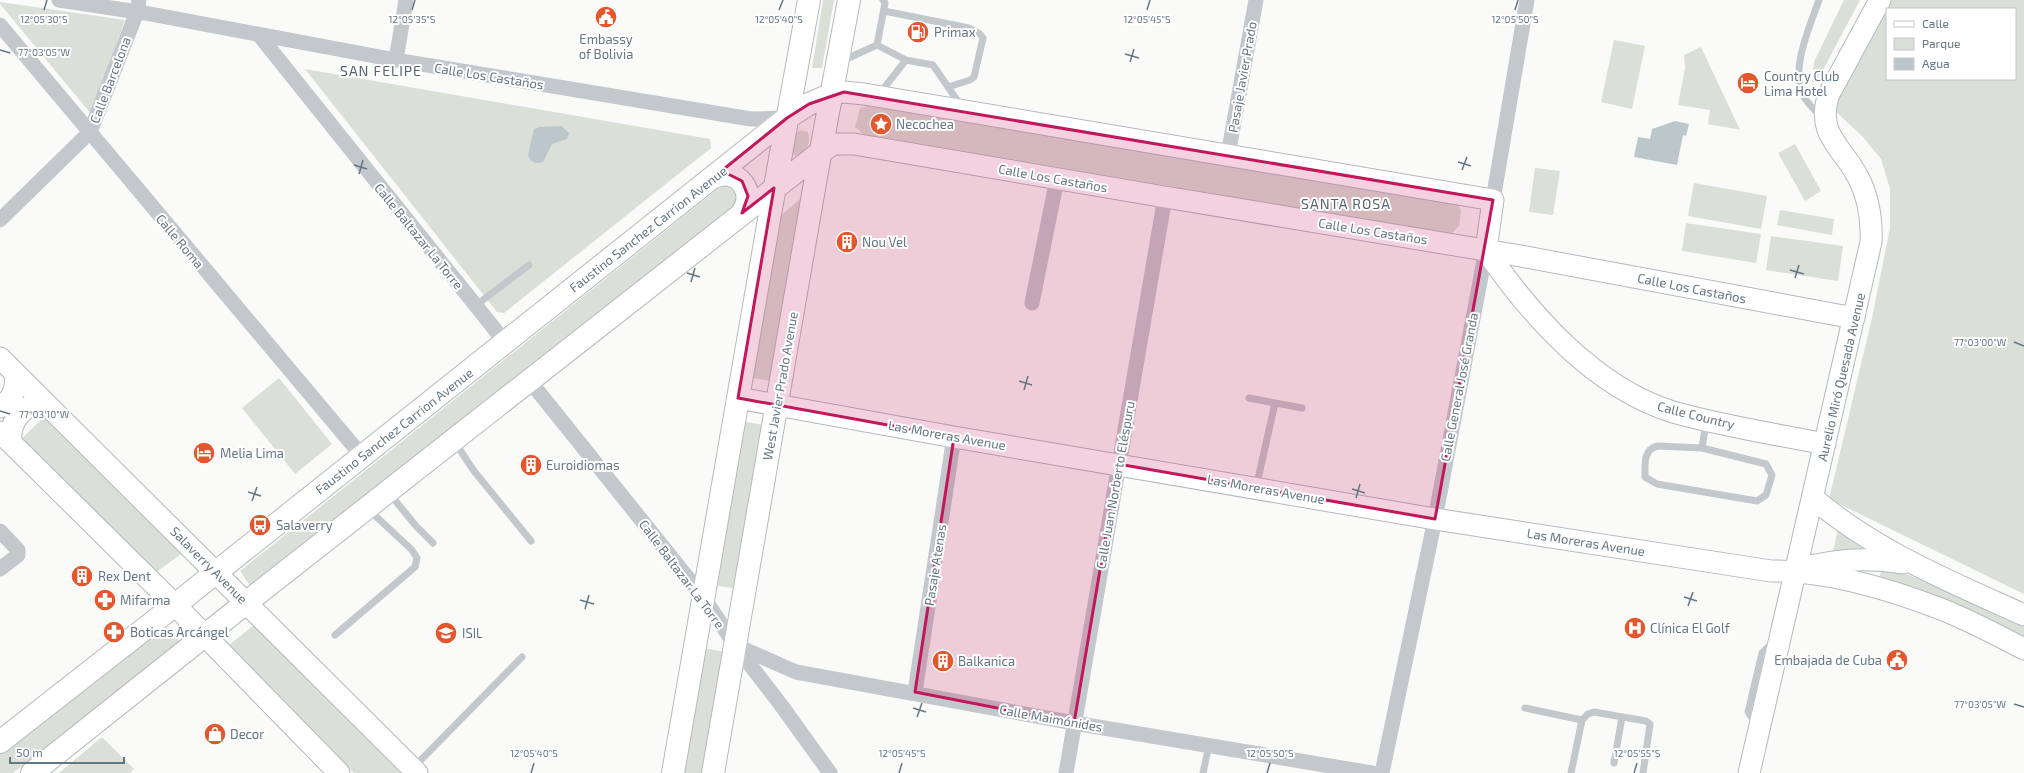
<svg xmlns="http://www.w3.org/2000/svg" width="2024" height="773" viewBox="0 0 2024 773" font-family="'Exo 2',sans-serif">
	<rect width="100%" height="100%" fill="#fafaf8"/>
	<!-- green -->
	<path fill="#dadfd7" d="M823,0h11l-12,68h-10z
		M1844,0h16l-38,72 -10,12 2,-22z
		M1892,0h132v594l-195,-95 43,-181 18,-90v-39l-9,-30 -18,-22 -30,-28 54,-99v69h128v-70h-127z
		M0,2l125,18 -33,95 -92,-111z
		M1614,40l31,6 -13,63 -31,-7z
		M1701,47l39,83h1l-33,-6 2,-14 -32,-5 7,-37 -1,-13z
		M305,69l405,70 1,9 -207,165 -7,-1z
		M867,106l591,98 3,7 -2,15 -8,8 -588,-100 -8,-7 5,-19z
		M801,130l7,2c3,12 0,20 -13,24l-5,-6 6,-17z
		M1795,144l26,47 -16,10 -27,-48z
		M1535,168l25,3 -7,44 -24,-3z
		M728,183l11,4 -2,18 -486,382 -11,-16 479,-383z
		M1694,183l73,13 -6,33 -73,-13z
		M801,198l-30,183 -24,-4 31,-159z
		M1780,210l54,9 -2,16 -55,-10z
		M1686,223l75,11 -5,29 -74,-12z
		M1771,236l72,10 -5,35 -72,-11z
		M279,378l53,66 -37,30 -53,-66z
		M48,413l140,136 -33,24 -136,-132z
		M742,421l21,4 -24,164 -21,-3z
		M1838,529l42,24 -48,3z
		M1884,568h8l132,56v13l-144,-54v-9z
		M160,622l21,20 -168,131h-13v-22z
		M258,622l150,151h-54l-125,-128z
		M704,648l21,4 -22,121h-20z
		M102,737l32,32 -4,4h-71z"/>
	<!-- water -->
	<path fill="#bbc7cb" d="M1675,121l14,3 -3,12 -3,-1 -6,30 -43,-8 4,-20 12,2 2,-10z
		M562,126l7,7 -2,6 -15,5 -9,18c-7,2 -12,1 -15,-7l6,-26 6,-2z"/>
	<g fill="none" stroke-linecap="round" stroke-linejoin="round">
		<!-- secondary casing -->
		<g stroke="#b3babf" stroke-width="23">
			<path id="secondary" d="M832,94l12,-2 20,2 629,106 -7,50c44,65 109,138 187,162 49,14 102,22 152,32
				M821,152l13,-8h20l311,53 350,58 339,63
				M0,358l417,415
				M738,398l216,39 481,82 336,52c57,-1 118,18 170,38 28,11 56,26 83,40
				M0,407c13,-7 17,-19 15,-33
				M0,432l175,173 164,168
				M11,443c-2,-22 11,-39 34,-40
				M1813,498c62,53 138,84 211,117
				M1800,569c35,-10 67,-12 103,-6
				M1749,773l122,-531c1,-23 -2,-44 -13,-65 -16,-31 -41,-41 -30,-81l52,-96"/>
		</g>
		<!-- primary casing -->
		<g stroke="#b5babe" stroke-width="24">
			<path id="primary" d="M714,177c24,-10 43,15 28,36
				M0,742l175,-137 612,-487 22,-14 23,-10
				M32,773l215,-171 574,-450
				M673,773l97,-559 39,-214
				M713,773l103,-596 33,-177"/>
		</g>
		<!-- lane -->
		<path stroke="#c3c8cc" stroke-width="7" d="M1819,0c-9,26 -30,71 -15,97 4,7 11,13 16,19
			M884,11l85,17 11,6 3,4 -9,39 -4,3 -22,7
			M877,45l29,15
			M842,61l35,-16 8,-42 -2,-3
			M880,93l26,-33 27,5 28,41
			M475,306l54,-41
			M1249,398l53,10
			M454,441l20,30 57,70
			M1658,446l44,2 64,16 6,11 -6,20 -9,6 -100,-17 -12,-7c0,-13 -2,-28 13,-31z
			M1702,448l4,-26
			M1256,488l19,-85
			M389,493l27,33 17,17
			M335,635l80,-68 2,-9 -5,-8 -44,-41
			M1525,708l57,12
			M1756,724l-8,-12 14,-59 12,-12
			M1614,763l8,-46
			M414,767l108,-110
			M1203,773l6,-28
			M1571,773l11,-53 6,-6 6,-2 52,9 4,3 -7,49"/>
		<!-- street -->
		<path stroke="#c3c8cc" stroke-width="15" d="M59,0l86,13 251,47 355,59 36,-1
			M0,25l362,431
			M259,35l246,307
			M396,60l10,-60
			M1228,155l28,-155
			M1493,200l34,-200
			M0,220l90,-88 47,-120 2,-12
			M1032,303l25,-124
			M529,380l175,218 31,47 46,60 49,68
			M0,531l18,19v5l-18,14
			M735,645l61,27 278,51 298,50
			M915,692l39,-255
			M1066,773l99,-576
			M1382,773l53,-254 51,-269"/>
		<!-- secondary -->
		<use href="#secondary" stroke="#fff" stroke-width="21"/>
		<!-- primary -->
		<use href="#primary" stroke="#fff" stroke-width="22"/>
	</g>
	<!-- marked area -->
	<path fill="#c2185b" fill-opacity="0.2" stroke="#c2185b" stroke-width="3" stroke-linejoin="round" d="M844,92l649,108 -58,319 -317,-55 -44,259 -159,-31 39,-255 -216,-39 36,-210 -32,25 6,-17 -6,-15 -14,-7 -14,3 73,-59 22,-14z"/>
	<!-- ticks -->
	<path fill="none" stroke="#657683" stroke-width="1.5" d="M44,10l3,-10M412,10l3,-10M779,10l4,-10M1147,10l3,-10M1515,10l3,-10M0,50l10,3M1125,54l14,4M1130,62l4,-13M1458,162l13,4M354,165l13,4M1462,170l5,-13M359,174l4,-14M1790,270l14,4M687,273l13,4M1795,278l4,-13M691,282l4,-14M2014,342l10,4M1019,381l13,4M1024,390l4,-14M0,411l10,3M1352,489l13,4M248,492l13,4M1356,498l4,-14M252,501l5,-14M1684,597l13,4M580,600l14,4M1688,606l5,-14M585,609l4,-14M2014,704l10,3M913,708l13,4M917,717l5,-14M531,773l3,-10M899,773l3,-10M1267,773l3,-10M1634,773l3,-10"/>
	<!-- icons -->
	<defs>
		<g id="civic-disc" transform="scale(1.15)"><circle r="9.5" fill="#e4572e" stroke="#fff"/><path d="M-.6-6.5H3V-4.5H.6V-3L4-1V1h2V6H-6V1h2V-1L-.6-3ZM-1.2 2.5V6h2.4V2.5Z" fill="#fff"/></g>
		<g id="fuel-disc" transform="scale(1.15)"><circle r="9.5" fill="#e4572e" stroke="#fff"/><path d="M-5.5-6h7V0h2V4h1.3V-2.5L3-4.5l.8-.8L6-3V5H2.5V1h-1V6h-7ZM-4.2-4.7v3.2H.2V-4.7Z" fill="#fff"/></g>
		<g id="hotel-disc" transform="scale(1.15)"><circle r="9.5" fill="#e4572e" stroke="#fff"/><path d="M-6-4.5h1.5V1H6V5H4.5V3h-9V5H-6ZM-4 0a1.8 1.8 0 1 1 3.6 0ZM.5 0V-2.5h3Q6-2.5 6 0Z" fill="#fff"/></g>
		<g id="sight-disc" transform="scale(1.15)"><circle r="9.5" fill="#e4572e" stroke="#fff"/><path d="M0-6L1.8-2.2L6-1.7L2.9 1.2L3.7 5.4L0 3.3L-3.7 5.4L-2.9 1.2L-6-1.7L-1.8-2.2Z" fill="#fff"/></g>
		<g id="building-disc" transform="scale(1.15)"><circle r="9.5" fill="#e4572e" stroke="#fff"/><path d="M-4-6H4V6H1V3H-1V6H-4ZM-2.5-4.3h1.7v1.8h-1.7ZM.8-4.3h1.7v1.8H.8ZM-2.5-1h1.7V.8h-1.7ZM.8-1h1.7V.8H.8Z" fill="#fff"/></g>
		<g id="bus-disc" transform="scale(1.15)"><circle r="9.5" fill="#e4572e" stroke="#fff"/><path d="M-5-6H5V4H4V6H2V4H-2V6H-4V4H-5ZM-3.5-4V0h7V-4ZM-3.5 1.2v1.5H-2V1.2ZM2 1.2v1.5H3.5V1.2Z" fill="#fff"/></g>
		<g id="pharmacy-disc" transform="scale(1.15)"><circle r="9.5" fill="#e4572e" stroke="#fff"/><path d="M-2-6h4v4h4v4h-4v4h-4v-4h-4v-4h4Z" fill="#fff"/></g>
		<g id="hospital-disc" transform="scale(1.15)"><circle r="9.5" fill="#e4572e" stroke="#fff"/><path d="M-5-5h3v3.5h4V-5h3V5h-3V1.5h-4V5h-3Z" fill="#fff"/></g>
		<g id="university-disc" transform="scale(1.15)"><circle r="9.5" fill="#e4572e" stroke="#fff"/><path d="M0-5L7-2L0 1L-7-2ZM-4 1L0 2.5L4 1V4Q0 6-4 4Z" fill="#fff"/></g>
		<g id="shop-disc" transform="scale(1.15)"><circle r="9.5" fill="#e4572e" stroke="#fff"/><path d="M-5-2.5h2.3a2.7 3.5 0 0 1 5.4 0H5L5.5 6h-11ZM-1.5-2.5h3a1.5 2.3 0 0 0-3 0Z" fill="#fff"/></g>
	</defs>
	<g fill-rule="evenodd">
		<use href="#civic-disc" x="606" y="17"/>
		<use href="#fuel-disc" x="918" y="32"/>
		<use href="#hotel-disc" x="1748" y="83"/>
		<use href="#sight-disc" x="881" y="124"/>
		<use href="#building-disc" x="847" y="242"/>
		<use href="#hotel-disc" x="204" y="453"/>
		<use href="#building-disc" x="531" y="465"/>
		<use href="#bus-disc" x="260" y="525"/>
		<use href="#building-disc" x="82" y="576"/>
		<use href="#pharmacy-disc" x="105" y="600"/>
		<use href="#hospital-disc" x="1635" y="628"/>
		<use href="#pharmacy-disc" x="114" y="632"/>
		<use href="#university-disc" x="446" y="633"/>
		<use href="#civic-disc" x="1897" y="660"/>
		<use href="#building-disc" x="943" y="661"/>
		<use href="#shop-disc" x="215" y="734"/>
	</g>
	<g text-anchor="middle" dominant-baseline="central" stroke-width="4" stroke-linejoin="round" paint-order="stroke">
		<!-- poi labels -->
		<g font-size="13" fill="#657683" stroke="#fff" text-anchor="start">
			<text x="934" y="32">Primax</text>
			<text x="606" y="39" text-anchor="middle">Embassy<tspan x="606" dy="15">of Bolivia</tspan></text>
			<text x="1764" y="76">Country Club<tspan x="1764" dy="15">Lima Hotel</tspan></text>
			<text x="896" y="124">Necochea</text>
			<text x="862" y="242">Nou Vel</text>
			<text x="220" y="453">Melia Lima</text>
			<text x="546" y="465">Euroidiomas</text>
			<text x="276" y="525">Salaverry</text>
			<text x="98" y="576">Rex Dent</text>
			<text x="120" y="600">Mifarma</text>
			<text x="1650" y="628">Clínica El Golf</text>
			<text x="130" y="632">Boticas Arcángel</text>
			<text x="462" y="633">ISIL</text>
			<text x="1882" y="660" text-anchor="end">Embajada de Cuba</text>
			<text x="958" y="661">Balkanica</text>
			<text x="230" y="734">Decor</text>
		</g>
		<!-- street labels -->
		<g font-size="13" fill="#657683" stroke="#fff">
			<text transform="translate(489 76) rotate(9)">Calle Los Castaños</text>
			<text transform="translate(1242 77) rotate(-80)">Pasaje Javier Prado</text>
			<text transform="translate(110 80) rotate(-69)">Calle Barcelona</text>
			<text transform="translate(1053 178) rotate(10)">Calle Los Castaños</text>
			<text transform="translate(648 229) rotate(-38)">Faustino Sanchez Carrion Avenue</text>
			<text transform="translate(1373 231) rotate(9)">Calle Los Castaños</text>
			<text transform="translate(419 236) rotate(51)">Calle Baltazar La Torre</text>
			<text transform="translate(180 241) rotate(50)">Calle Roma</text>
			<text transform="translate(1692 288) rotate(11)">Calle Los Castaños</text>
			<text transform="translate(1841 377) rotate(-77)">Aurelio Miró Quesada Avenue</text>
			<text transform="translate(780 386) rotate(-80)">West Javier Prado Avenue</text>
			<text transform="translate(1459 387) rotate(-79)">Calle General José Granda</text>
			<text transform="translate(1696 415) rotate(14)">Calle Country</text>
			<text transform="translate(394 431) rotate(-38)">Faustino Sanchez Carrion Avenue</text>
			<text transform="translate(947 435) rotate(10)">Las Moreras Avenue</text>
			<text transform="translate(1115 485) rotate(-80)">Calle Juan Norberto Eléspuru</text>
			<text transform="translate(1266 489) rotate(10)">Las Moreras Avenue</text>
			<text transform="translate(1586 542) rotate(9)">Las Moreras Avenue</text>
			<text transform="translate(209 565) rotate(45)">Salaverry Avenue</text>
			<text transform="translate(935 565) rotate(-81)">Pasaje Atenas</text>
			<text transform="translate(682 574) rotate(53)">Calle Baltazar La Torre</text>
			<text transform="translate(1051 718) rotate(10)">Calle Maimónides</text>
		</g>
		<!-- neighbourhood labels -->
		<g font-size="14" letter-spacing="1" fill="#57646e" stroke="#fff">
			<text x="381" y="70">SAN FELIPE</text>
			<text x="1346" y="203">SANTA ROSA</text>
		</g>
	</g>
	<g font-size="10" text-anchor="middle" fill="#657683" stroke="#fff" stroke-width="4" stroke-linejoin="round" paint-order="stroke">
		<text x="44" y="23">12°05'30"S</text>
		<text x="412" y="23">12°05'35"S</text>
		<text x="779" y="23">12°05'40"S</text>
		<text x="1147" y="23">12°05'45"S</text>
		<text x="1515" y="23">12°05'50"S</text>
		<text x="44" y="56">77°03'05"W</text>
		<text x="1980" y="346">77°03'00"W</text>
		<text x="44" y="418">77°03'10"W</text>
		<text x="1980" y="708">77°03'05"W</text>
		<text x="534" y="757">12°05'40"S</text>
		<text x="902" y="757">12°05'45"S</text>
		<text x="1270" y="757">12°05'50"S</text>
		<text x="1637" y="757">12°05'55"S</text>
	</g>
	<!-- legend -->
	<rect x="1886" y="8" width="130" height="72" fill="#ffffff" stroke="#c1c8cd"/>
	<rect x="1894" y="21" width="20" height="6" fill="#ffffff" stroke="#c1c8cd"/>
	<text x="1922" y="28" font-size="12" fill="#657683">Calle</text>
	<rect x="1894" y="38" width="20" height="12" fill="#dadfd7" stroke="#c1c8cd"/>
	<text x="1922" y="48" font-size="12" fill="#657683">Parque</text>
	<rect x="1894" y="58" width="20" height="12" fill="#bbc7cb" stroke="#c1c8cd"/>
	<text x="1922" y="68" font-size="12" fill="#657683">Agua</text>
	<!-- scale -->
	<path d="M10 757v6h114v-6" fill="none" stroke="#657683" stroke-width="2"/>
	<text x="16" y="757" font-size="12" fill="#657683" stroke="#ffffff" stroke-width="3" paint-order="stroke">50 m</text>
</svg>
